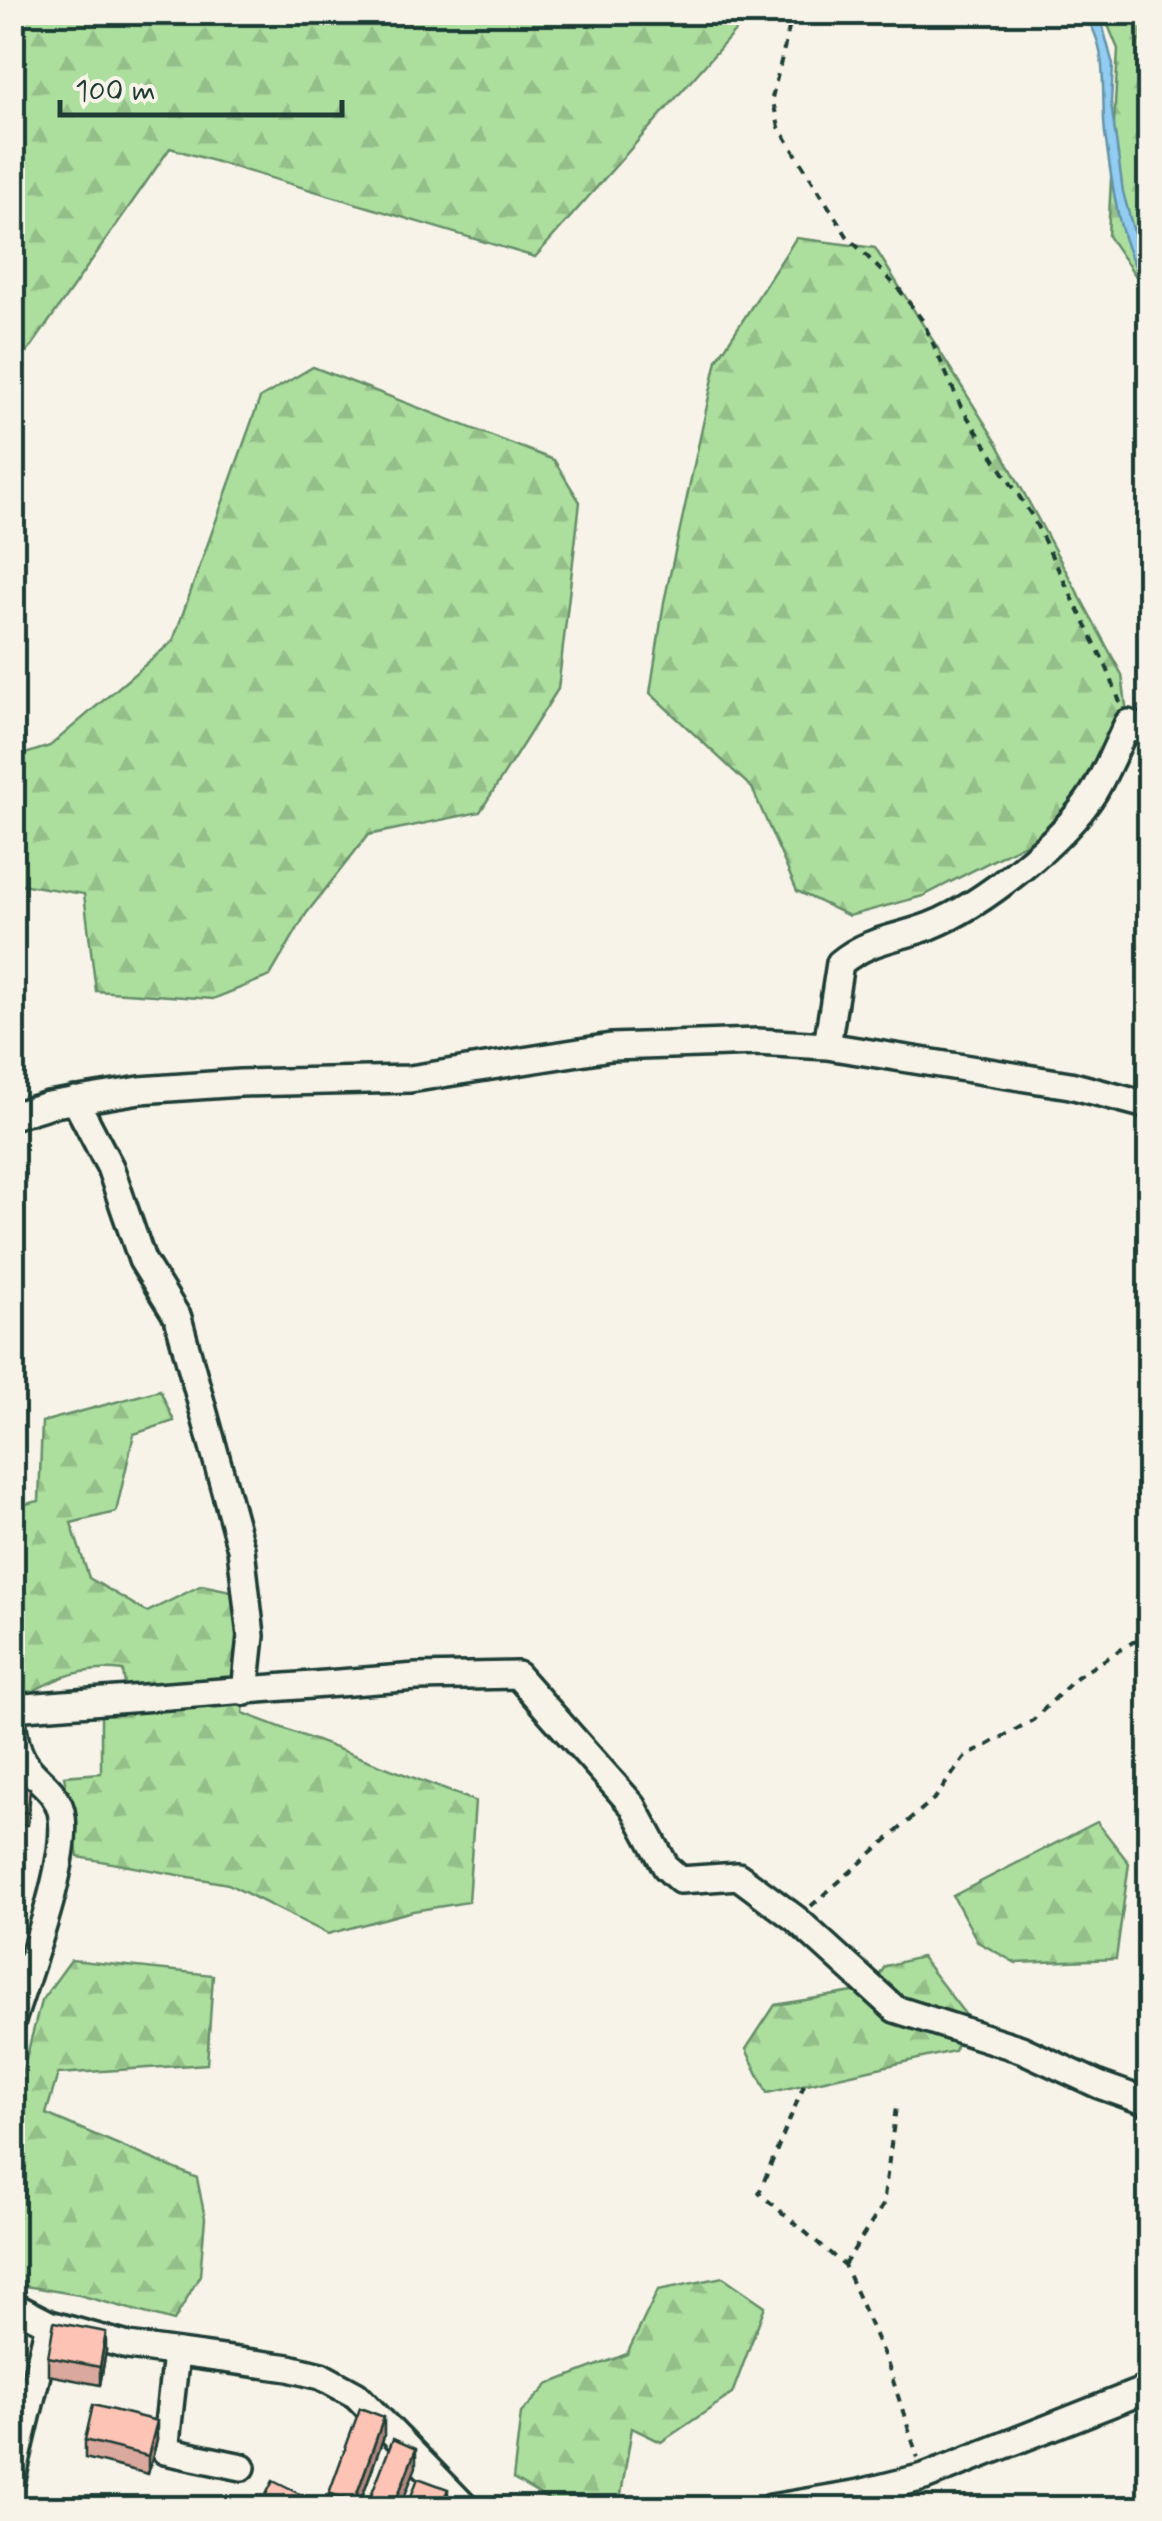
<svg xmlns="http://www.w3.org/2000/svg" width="1162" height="2521" viewBox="0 0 1162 2521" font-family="Mynerve,sans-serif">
	<defs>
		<pattern id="forest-firs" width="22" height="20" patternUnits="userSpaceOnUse" patternTransform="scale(2.5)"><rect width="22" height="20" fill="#acde9e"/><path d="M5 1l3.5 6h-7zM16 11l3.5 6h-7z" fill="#94bf89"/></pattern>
	</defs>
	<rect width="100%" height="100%" fill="#f7f3e8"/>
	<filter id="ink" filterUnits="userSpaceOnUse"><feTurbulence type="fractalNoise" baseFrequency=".01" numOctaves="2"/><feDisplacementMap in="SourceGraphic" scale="20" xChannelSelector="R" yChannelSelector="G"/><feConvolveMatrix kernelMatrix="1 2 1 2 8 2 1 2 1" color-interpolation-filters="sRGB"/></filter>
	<g filter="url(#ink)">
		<!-- forest -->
		<path fill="url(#forest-firs)" stroke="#668e69" stroke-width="2.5" d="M13,12h738v1l-216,244 -365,-109 -157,225z
			M1103,13h46v282l-41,-59 10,-187z
			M796,238l79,10 122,195 125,232 7,54 -77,101 -129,66 -74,20 -52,-25 -45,-103 -102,-95 14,-91 53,-242z
			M313,367l241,93 26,42 -22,187 -78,123 -112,23 -62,79 -36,62 -57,23 -117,-8 -12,-97 -71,-11v-125l37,-12 123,-105 87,-243z
			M160,1390l14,31 -40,13 -18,78 -45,11 18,55 58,34 55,-27 48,10 1,41 -8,77 232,88 -7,101 -55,9 -85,23 -100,-50 -150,-27 -14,-81 37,-3v-74l25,-7 -3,-21c-44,-6 -73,10 -110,31l-1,-195 27,-6 3,-79z
			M1097,1822l32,41 -13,96 -100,4 -38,-21 -25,-46z
			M921,1957l47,61 -14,33 -187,42 -21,-44 29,-44 96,-16 14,-23z
			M71,1960l142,15 -6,89 -149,10 -12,40 151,64 8,40 -5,57 -26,46 -95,-26 -66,-11v-175l28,-108z
			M723,2277l42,29 -33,88 -71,48 -29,-14 -13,78 -56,2 -50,-29 8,-66 28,-29 78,-30 31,-64z"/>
		<!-- water -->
		<path fill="#92ccf2" stroke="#6493a6" stroke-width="2.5" d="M1082,13h15l3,3 13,49 -2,38 12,89 22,81 4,6v10c-30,-39 -36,-101 -43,-148 -7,-41 6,-96 -24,-128z"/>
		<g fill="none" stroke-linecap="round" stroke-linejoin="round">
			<!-- minor casing -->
			<g stroke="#1f3d34" stroke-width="32">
				<path id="minor" d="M827,1046l13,-83c29,-24 56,-24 90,-37 53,-21 134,-86 164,-134 13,-22 23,-47 34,-69l22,12
					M75,1100l35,67 32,93 36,58 63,231 10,87 -6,56
					M12,1116l36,-11 92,-15 100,-7 170,-4 201,-32 146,-5 70,4 243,39 80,21
					M12,1708l405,-31 100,-2 116,131 33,61 14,13 58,-4 58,43 99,90 126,40 78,36 51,18
					M12,1718c2,19 4,35 16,50 12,15 28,23 33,43 11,46 -34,162 -49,210
					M12,2305l37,19 79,22 161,22 32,8 35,19 110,113
					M176,2354l-11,97 77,16
					M12,2479l37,-155
					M771,2508l89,-15 64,-16 226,-89"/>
			</g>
			<!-- path -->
			<path stroke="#1f3d34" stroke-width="4" stroke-dasharray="8 8" stroke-linecap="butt" d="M793,12l-21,86 7,29 68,109 51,52 25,33 38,86 71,109 75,152 14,37
				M811,1906l125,-109 28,-39 69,-38 44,-43 56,-35 17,-2
				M804,2085l-45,108 85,72 43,97 31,96
				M844,2265l39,-60 13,-98"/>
			<!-- minor -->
			<use href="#minor" stroke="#f7f3e8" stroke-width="25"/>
		</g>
		<!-- wall -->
		<path fill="#daa89c" stroke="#1f3d34" stroke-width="2.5" d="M12,1786l18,14 -2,25 -16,-1z
			M106,2351l-6,34 -52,-10v-18z
			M384,2436l-26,72h-29v-15z
			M85,2440h72l-9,34 -63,-16z"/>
		<!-- shaded-wall -->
		<path fill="#b1887f" stroke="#1f3d34" stroke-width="2.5" d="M106,2332v19l-6,34v-18z
			M384,2417v19l-26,72h-4v-6z
			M157,2421v19l-9,34v-18z
			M416,2449v18l-16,41h-7z
			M448,2489v13l-3,6h-5z"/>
		<!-- building -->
		<path fill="#fdc3b5" stroke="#1f3d34" stroke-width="2.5" d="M12,1786l18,2 -2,25 -16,-2z
			M54,2322l52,10 -6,35 -52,-10z
			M93,2405l64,16 -9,35 -63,-16z
			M360,2408l24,9 -30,85 -25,-9z
			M393,2439l23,10 -23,59h-27z
			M418,2478l30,11 -8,19h-29l-4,-1z
			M273,2481l55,27h-69z"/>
	</g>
	<!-- margin -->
	<rect width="1162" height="2521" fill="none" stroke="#f7f3e8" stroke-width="50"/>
	<rect x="25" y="25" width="1112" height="2471" fill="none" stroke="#1f3d34" stroke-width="4" filter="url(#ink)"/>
	<!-- scale -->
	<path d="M60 100v15h282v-15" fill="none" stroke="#1f3d34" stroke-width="5"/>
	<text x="75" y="100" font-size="30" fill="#1f3d34" stroke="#f7f3e8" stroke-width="8" paint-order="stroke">100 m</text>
</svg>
